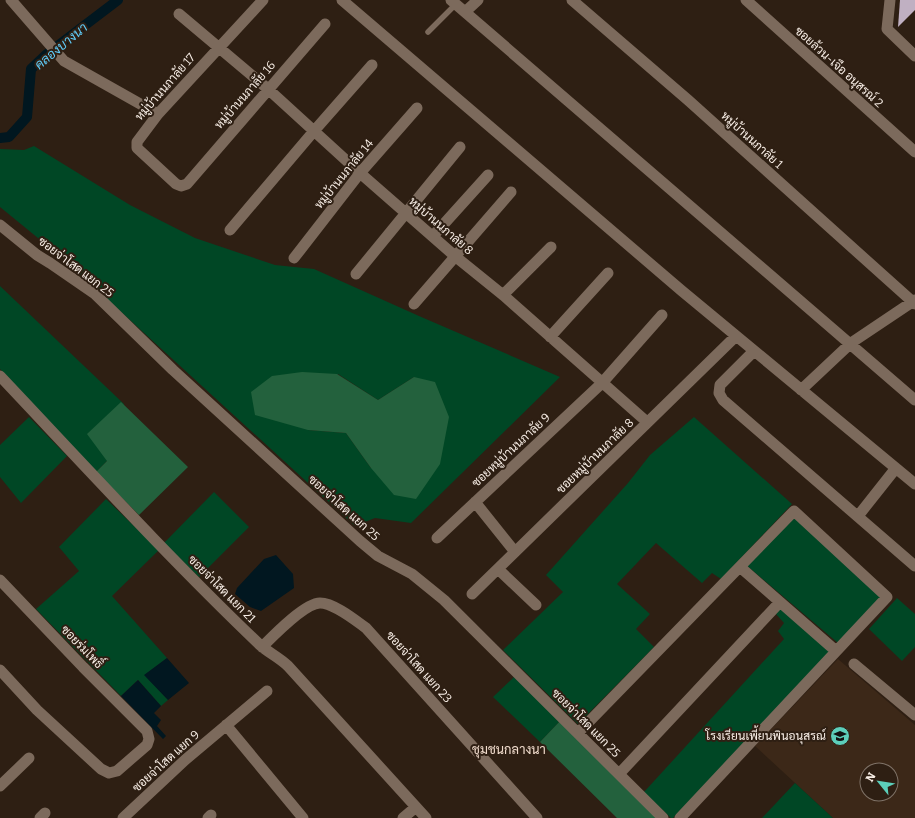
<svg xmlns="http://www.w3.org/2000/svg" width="915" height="818" viewBox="0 0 915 818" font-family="Bitter,Sarabun,serif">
	<rect width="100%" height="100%" fill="#2e1f13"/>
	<!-- built -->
	<path fill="#3c2818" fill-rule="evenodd" d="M838,659l77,66v93h-82l-78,-72zM867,770h24v24h-24z"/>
	<!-- green -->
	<path fill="#004725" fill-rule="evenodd" d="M34,146l96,59 65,33 80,27 39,4 105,47 141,61 -149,146 -36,-5 -20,8 -295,-270 -60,-49v-58l24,1zM338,374l40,26 36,-23 -43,91 -25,-35 -38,-3z
		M0,286l124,118 -17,57 -11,11 -96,-103z
		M29,417l38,39 -46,47 -21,-26v-32z
		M694,417l98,87 -71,75 -9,-6 -10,10 -46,-40 -39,41 33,30 -14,15 18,18 -76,77 -75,-74 60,-58 -17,-17 82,-92 22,-28z
		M214,492l35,35 -50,50 -35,-34z
		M106,499l53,51 -47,46 55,62 -22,17 23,25 -7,6 -23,-26 -17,16 -85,-87 43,-38 -20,-24z
		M794,516l87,82 -43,45 -92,-78z
		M897,598l18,16v33l-13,14 -33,-32z
		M781,608l50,44 -158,166h-2l-27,-26 140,-153 -6,-8 6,-8 -8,-9z
		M514,677l46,44 -20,21 -47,-45z
		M795,783l38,35h-71z"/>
	<!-- forest -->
	<path fill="#23613d" d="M302,372l35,2 41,26 36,-23 21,5 14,35 -9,47 -24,35 -22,-4 -23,-27 -25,-35 -38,-3 -53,-15 -4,-23 21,-16z
		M121,402l67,65 -49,48 -43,-43 11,-11 -20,-27z
		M560,721l97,97h-40l-77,-76z"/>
	<!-- water -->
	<path fill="#011720" d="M276,555l17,19 1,14 -33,23 -11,-4 -15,-13 2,-6 27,-29z
		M167,658l22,25 -21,17 -24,-25z
		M138,680l23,26 -7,7 7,7 -4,6 9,10 -3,3 -42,-43z"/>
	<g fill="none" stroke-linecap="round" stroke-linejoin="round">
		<!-- canal -->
		<path stroke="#011720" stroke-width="10" d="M0,138l9,-1 18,-20 4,-48 16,-15 71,-54"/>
	</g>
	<!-- building -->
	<path fill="#c0b0c2" d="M900,0h15v10l-17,17z"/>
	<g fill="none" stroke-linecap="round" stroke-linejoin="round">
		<!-- service -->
		<path stroke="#7c6a5c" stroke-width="5.5" d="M428,32l28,-28"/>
		<!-- minor -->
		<path stroke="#7c6a5c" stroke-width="11" d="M11,0l53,61 94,53
			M263,0l-105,114 -21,28v6l39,36 5,2 6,-2 138,-160
			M342,0l340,291 233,193
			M451,0l464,400
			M572,0l116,100 227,204
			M746,0l169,152
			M890,0l-3,29 28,27
			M465,12l13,-12
			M179,14l89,75 92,84 96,84 47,38 144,127
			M0,225l37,30 13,8 45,31 78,76 187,171 18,15 34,18 32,26 219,218
			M230,230l84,-99 58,-66
			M433,236l55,-61
			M294,258l66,-85 57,-65
			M356,274l104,-127
			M503,295l48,-48
			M414,304l97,-112
			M550,337l58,-64
			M754,351l-34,34 -1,8 4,7 192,166
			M0,376c85,90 169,182 259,268 8,8 20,13 29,22l138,152
			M801,390l50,-47 64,-43
			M475,502l40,50
			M858,516l38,-48
			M437,538l165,-155 60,-68
			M740,567l96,84
			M498,569l38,36
			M0,580l83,87 64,64 2,8 -2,6 -30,26 -8,2 -8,-4 -64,-59 -37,-40
			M472,594l264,-258
			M262,647c12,-12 43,-44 58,-44 14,0 35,17 46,25l171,190
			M854,664l61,51
			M226,725l77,93
			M578,733l216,-222 93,86 -207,221
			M619,774l161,-172
			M0,786l29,-28
			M40,818l5,-5
			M123,818l62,-58 82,-69
			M208,818l3,-3
			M403,818l13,-11"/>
	</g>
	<!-- icons -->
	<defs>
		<g id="school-disc" transform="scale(1)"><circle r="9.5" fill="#5cceba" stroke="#2e1f13"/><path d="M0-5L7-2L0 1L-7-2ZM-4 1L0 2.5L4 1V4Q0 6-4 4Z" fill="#111"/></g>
	</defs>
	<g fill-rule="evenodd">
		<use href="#school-disc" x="840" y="736"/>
	</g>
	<g text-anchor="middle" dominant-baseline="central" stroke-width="4" stroke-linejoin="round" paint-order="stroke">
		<!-- street labels -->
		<g font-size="12" fill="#f8eee6" stroke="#2e1f13">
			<text transform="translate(839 67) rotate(42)">ซอยล้วน-เจือ อนุสรณ์ 2</text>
			<text transform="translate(165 87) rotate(-49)">หมู่บ้านนภาลัย 17</text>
			<text transform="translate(245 95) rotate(-49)">หมู่บ้านนภาลัย 16</text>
			<text transform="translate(752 140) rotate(42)">หมู่บ้านนภาลัย 1</text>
			<text transform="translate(344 174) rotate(-51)">หมู่บ้านนภาลัย 14</text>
			<text transform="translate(441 226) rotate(41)">หมู่บ้านนภาลัย 8</text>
			<text transform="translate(76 267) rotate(37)">ซอยจ่าโสด แยก 25</text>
			<text transform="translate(511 450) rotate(-43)">ซอยหมู่บ้านนภาลัย 9</text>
			<text transform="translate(595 456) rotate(-44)">ซอยหมู่บ้านนภาลัย 8</text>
			<text transform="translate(344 508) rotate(42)">ซอยจ่าโสด แยก 25</text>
			<text transform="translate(222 589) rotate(45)">ซอยจ่าโสด แยก 21</text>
			<text transform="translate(82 647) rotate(46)">ซอยร่มโพธิ์</text>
			<text transform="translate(419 667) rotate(48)">ซอยจ่าโสด แยก 23</text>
			<text transform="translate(586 723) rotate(45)">ซอยจ่าโสด แยก 25</text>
			<text transform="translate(166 761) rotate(-42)">ซอยจ่าโสด แยก 9</text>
		</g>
		<!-- poi labels -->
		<g font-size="12" fill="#f8eee6" stroke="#2e1f13" text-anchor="end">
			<text x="826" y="736">โรงเรียนเพี้ยนพินอนุสรณ์</text>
		</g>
		<!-- water labels -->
		<g font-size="13" font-style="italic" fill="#60cdfa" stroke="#2e1f13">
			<text transform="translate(61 46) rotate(-40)">คลองบางนา</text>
		</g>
		<!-- neighbourhood labels -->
		<g font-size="13" fill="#f0dbcc" stroke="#2e1f13">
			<text x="509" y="749">ชุมชนกลางนา</text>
		</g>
	</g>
	<!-- north arrow -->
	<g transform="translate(879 782) rotate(300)"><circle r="19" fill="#2e1f13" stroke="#7f7267"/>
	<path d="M0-3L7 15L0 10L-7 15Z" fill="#5cceba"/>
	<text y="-6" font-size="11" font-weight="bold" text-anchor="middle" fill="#f8eee6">N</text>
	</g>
</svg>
